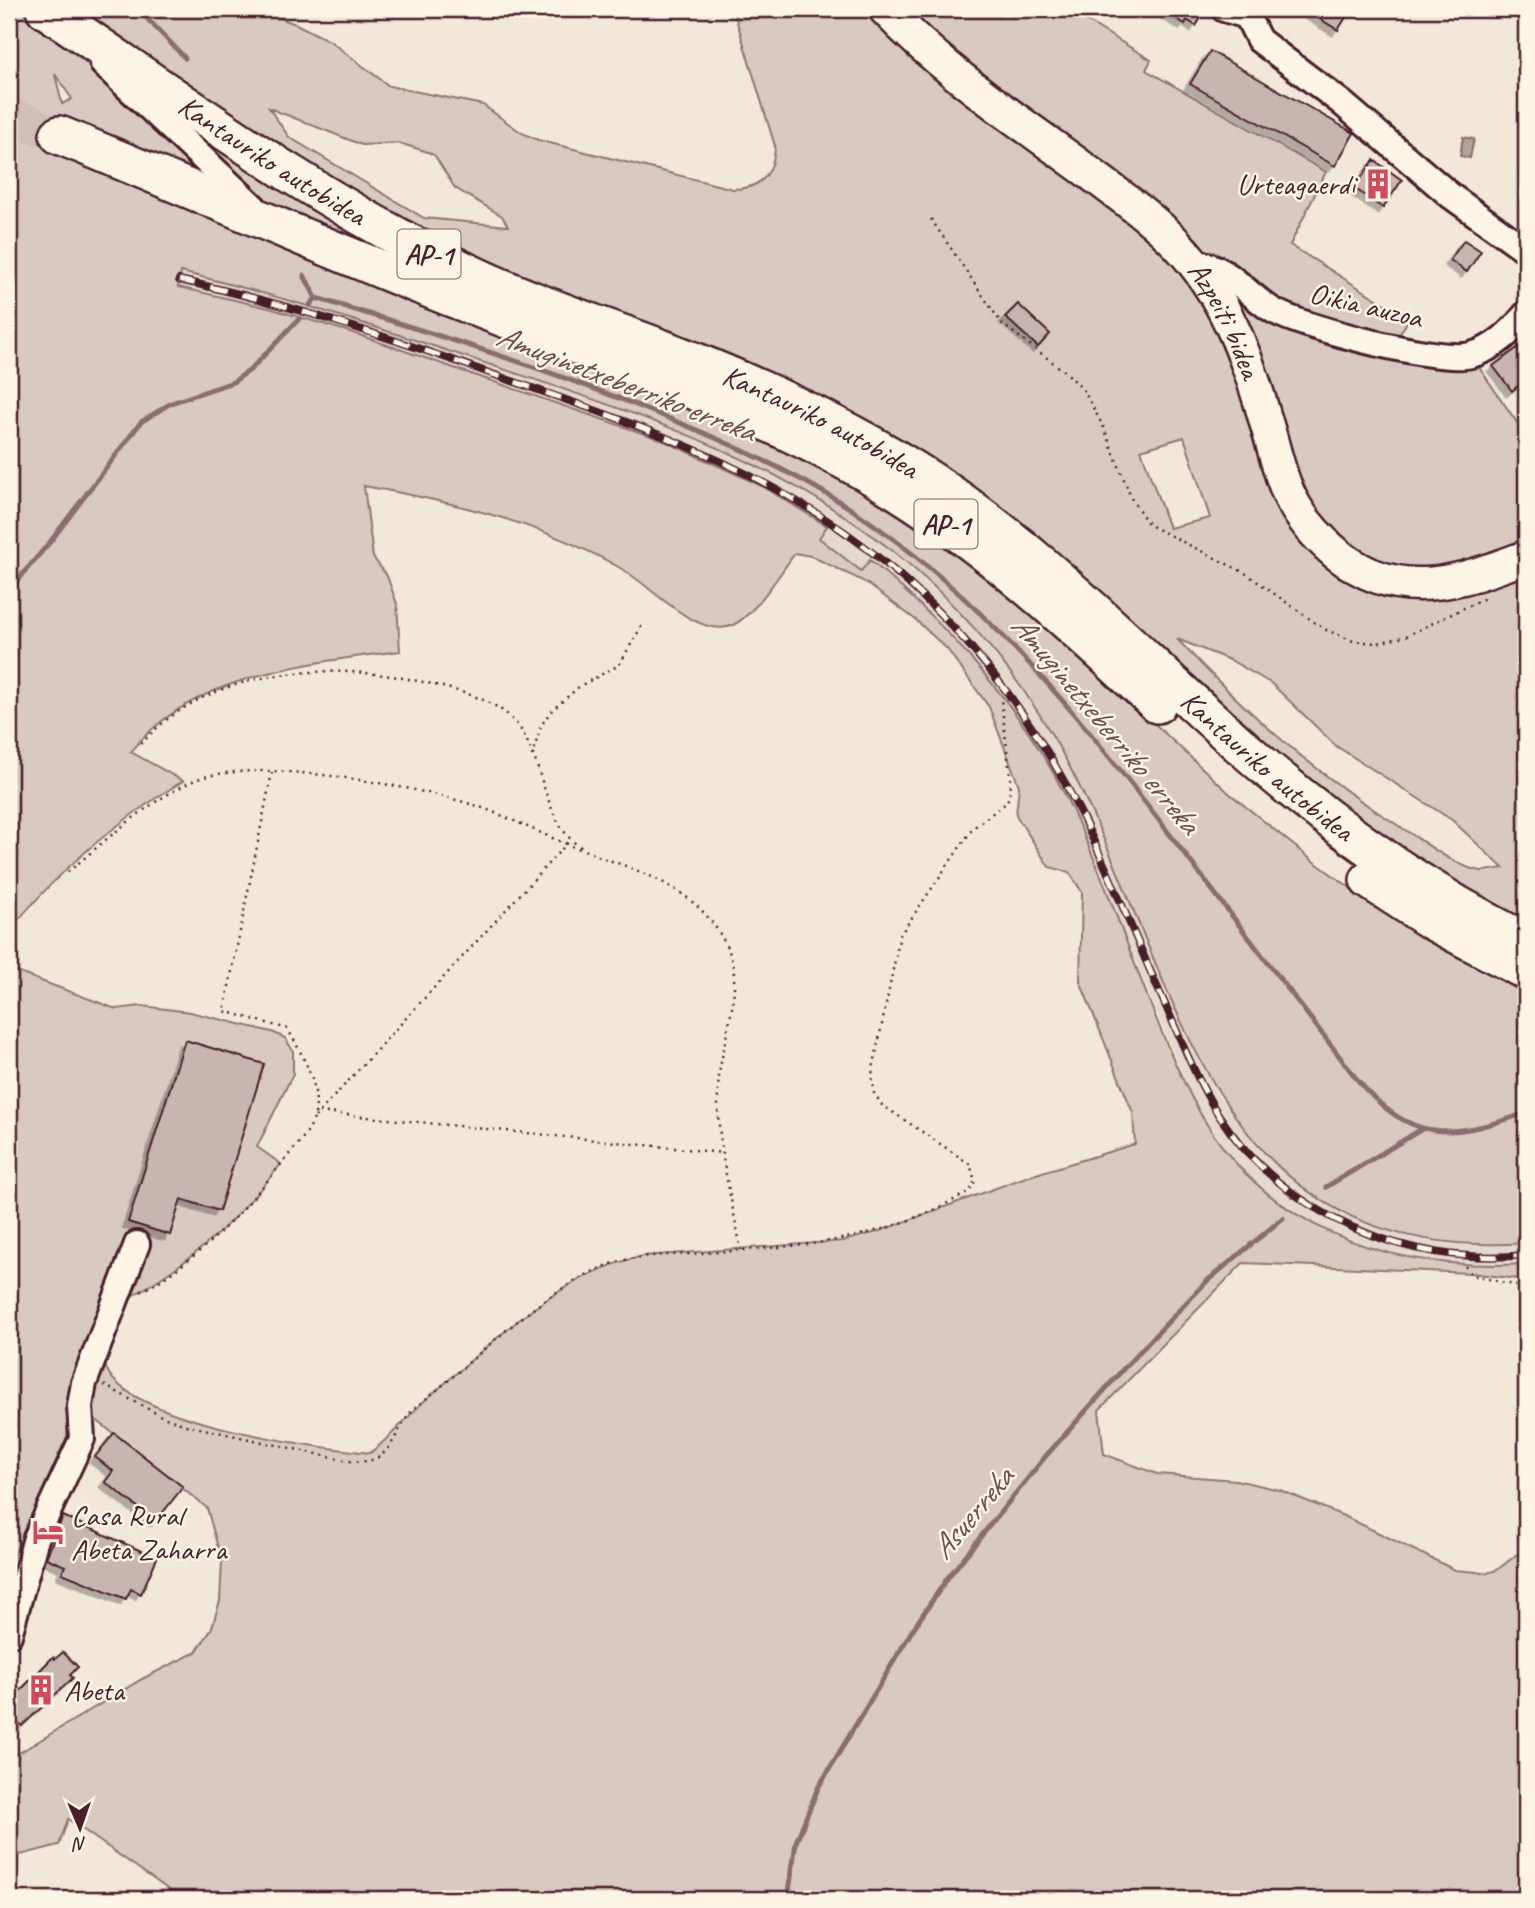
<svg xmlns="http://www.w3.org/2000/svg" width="1535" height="1908" viewBox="0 0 1535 1908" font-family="Caveat,sans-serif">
	<defs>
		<filter id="shadow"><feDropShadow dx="-5.5" dy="5.5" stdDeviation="0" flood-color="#0004"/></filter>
	</defs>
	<rect width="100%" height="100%" fill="#f1e8da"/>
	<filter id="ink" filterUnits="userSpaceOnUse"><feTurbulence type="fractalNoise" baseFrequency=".0143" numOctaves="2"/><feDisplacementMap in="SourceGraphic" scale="14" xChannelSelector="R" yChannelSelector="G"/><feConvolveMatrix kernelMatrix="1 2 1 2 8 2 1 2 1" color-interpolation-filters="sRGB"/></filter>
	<g filter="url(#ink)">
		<!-- built -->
		<path fill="#e4d9cd" d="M181,272l117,29 346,115 107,44 121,75 84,74 42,50 43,59 36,64 123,281 19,34 42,53 44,39 56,33 53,17 29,5 83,-1v21h-78l-75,-16 -68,-26 -23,-15 -25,-22 -34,-40 -31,-46 -103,-252 -45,-89 -98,-128 -75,-70 -10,11 -43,-33 8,-12 -33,-22 -90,-46 -41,-18 -315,-109 -78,-23 -91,-21z"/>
		<!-- green -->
		<path fill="#d8cac0" stroke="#917476" stroke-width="2" fill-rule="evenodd" d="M9,9h14l20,14 174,162 623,289 125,82 135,117 129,120 84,68 52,37 161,92v253c-322,23 -343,-264 -460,-483 -38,-72 -93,-141 -155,-194 -123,-105 -272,-152 -423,-202 -103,-34 -201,-67 -307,-92l-3,15 91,21 78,23 315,109 102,47 63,39 -8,12 42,33 9,-11c76,64 150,145 195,235 49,98 78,207 127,303 66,131 196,174 334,166v16l-55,-7 -228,-10 -144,147 5,44 53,20 79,6 44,10 66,27 109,53 32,3 10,-3 29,-23v352h-1344l-114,-80 -9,26 -50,13v-99l133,-80 54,-27 15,-22 9,-29 2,-39 -15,-54 -127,-101 -71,159v-597l107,40 26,-3 48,6 82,20 13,6 8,13v23l-36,73 24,17c-53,67 -94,102 -168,143 -4,19 -15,45 -6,63 25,52 207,77 263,83 24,-18 40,-40 62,-59 64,-53 128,-122 212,-138l199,-15 34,-9 149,-55 109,-33 -2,-31 -53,-132 2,-89 -13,-20 -20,-5 -33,-52 3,-29 -30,-79 -42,-58 -31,-29 -51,-38 -54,-26 -16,-3c-14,19 -45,70 -68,74 -34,7 -76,-41 -105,-58 -79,-46 -169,-67 -258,-83l9,71 14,19 10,28 3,47c-91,12 -209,23 -269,101l52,29c-67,40 -125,90 -174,150zM55,74l17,25 -10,5z
			M72,9l185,1 39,14 34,17 59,45 94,19 39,28 16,7 195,49c28,0 41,-16 42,-43l-42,-137h334l84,51 -5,10 180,102 -36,73 119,74 -12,19 68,9 53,77 8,-6v506l-118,-69 -109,-81 -216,-196 -724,-380zM269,108l93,37 37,-2 29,9 7,4 20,32 47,28 6,10 -84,-8 -135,-81zM1184,437l26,81 -41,10 -28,-78zM1177,639l55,22 40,23 64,62 116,74 51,48c-7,1 -15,3 -21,3 -24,-2 -60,-31 -80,-43 -89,-56 -153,-113 -225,-189z
			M145,91l312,190 -183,-71z"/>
		<!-- water -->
		<path fill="#b6a19c" stroke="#8b6d6f" stroke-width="2" d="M1463,137l11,2 -4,19 -10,-2z"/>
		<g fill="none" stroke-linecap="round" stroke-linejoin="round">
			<!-- stream -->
			<path stroke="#8b6d6f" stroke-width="5" d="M138,9l47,49
				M304,275l12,23
				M310,305l6,-7c123,37 246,75 364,125 58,24 115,50 168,84 138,90 238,217 336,346 57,75 115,150 172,225 54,66 95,61 170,35
				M9,590l41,-48 91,-120 30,-19 62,-21 17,-12 49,-51
				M1326,1187l96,-58
				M788,1899l8,-57 22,-54 95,-159 36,-53 96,-119 81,-91 81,-85 76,-63"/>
		</g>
		<!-- building -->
		<path fill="#c7b6af" stroke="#4a1f2b" stroke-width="2" filter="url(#shadow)" d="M1160,9h46l-10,17 -9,-6 -2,4z
			M1304,9h47l-13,21z
			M1210,51l144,82 -19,33 -145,-82z
			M1374,160l28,20 -19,28 -29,-20z
			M1464,240l17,11 -14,21 -17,-12z
			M1018,304l32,30 -12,13 -33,-30z
			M1520,346l6,7v26l-14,12 -19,-25z
			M185,1040l79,24 -45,147 -38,-12 -11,36 -42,-13z
			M114,1433l69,54 -27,34 -51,-39 8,-11 -18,-14z
			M63,1516l94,42 -16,36 -10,-5 -5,10 -64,-26 3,-7 -19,-8z
			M63,1652l15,15 -8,8 3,3 -51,48 -13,-12v-12l44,-45 2,2z"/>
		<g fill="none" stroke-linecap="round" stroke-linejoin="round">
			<!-- highway-tunnel -->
			<path stroke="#d0c0b7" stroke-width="37" stroke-dasharray="37 18" stroke-linecap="butt" d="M9,116l50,19"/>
			<!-- minor casing -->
			<g stroke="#4a1f2b" stroke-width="30">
				<path id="minor" d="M1224,9l23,7
					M1247,16l12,24 83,63 109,93 75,54
					M103,64l151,143
					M1193,263c34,0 54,33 81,48 31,17 165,52 197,44 23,-6 40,-23 55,-41
					M9,1635l27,-97 46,-99 -2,-33 4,-23 53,-139"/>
			</g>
			<!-- major casing -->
			<g stroke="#4a1f2b" stroke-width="37">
				<g id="major">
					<path id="s1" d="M885,9c60,64 136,113 206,165 29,22 60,43 86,70 47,49 71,114 89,178 8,25 13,52 24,75 11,22 28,41 47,57 63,50 122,28 189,3"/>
				</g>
			</g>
			<!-- highway casing -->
			<g stroke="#4a1f2b" stroke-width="42">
				<g id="highway">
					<path id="s2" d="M45,9c137,92 270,191 420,262 64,31 132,53 198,78 94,36 186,78 270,133 117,77 211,180 316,271 85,75 176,138 277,189"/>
					<path d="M59,135c136,55 270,115 406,168 146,57 296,104 431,187 96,60 179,137 261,214"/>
					<path d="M1369,880l63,41 94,50"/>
				</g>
			</g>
			<!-- path -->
			<path stroke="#4a1f2b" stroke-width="2.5" stroke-dasharray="2 5" stroke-linecap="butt" d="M931,219l71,105 65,49 17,18 20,37 28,72 17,25 96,48 79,56 29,12 23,2 28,-6 81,-39
				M141,744c72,-82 204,-84 302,-57 23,6 49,13 67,30 33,30 30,97 65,126 14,11 31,16 48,22 45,17 82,36 104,82 16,32 1,77 -5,110 -13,63 8,131 19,193
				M532,756l9,-30 9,-14 30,-26 39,-21 25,-43
				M68,872c38,-32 79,-70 125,-91 58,-26 222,5 284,25 37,13 71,32 108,45
				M319,1112l405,41
				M315,1117l256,-278
				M1465,1266l7,9 54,13
				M141,1292c60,-34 102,-80 145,-134 10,-12 26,-28 29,-44 5,-32 -13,-58 -27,-85l-64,-18 48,-239
				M104,1385l59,32 23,8 163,36c43,5 41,-23 62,-49 5,-7 14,-12 21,-18 54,-44 114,-107 179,-130 31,-11 62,-8 94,-11 102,-8 173,-9 265,-62l5,-10 -5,-17 -88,-59 -8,-12 -2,-19 28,-139 73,-107 33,-25 3,-6 2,-14 -10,-84"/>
			<!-- minor -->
			<use href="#minor" stroke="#fcf5e5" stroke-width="24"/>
			<!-- major -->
			<use href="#major" stroke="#fcf5e5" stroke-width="32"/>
			<!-- highway -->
			<use href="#highway" stroke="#fcf5e5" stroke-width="37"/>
			<!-- rail casing -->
			<g stroke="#4a1f2b" stroke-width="8">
				<path id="rail" d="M179,280c108,23 212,58 316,95 147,51 293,99 411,206 73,66 132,145 175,233 30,62 55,126 83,188 17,38 32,77 54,112 65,102 190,153 308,141"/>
			</g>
			<!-- rail -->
			<use href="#rail" stroke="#fcf5e5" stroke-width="5" stroke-dasharray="16" stroke-linecap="butt"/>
		</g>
	</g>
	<!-- icons -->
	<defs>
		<g id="building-bare" transform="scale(2.415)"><path d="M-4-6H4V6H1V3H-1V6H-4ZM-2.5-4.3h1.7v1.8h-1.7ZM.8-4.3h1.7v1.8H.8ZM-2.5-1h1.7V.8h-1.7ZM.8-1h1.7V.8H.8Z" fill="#d1495b" stroke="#fcf5e5" stroke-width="2.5" paint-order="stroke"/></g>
		<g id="hotel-bare" transform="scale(2.415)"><path d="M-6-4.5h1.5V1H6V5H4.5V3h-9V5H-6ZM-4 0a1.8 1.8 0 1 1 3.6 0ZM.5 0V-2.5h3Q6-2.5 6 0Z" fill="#d1495b" stroke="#fcf5e5" stroke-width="2.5" paint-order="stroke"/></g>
	</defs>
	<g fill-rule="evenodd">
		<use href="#building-bare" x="1378" y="184"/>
		<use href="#hotel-bare" x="48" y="1532"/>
		<use href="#building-bare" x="41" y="1690"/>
	</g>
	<g text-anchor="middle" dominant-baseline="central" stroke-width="5" stroke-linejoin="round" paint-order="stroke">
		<!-- shield labels -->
		<g fill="#fcf5e5" stroke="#7f5f63" stroke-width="2">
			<rect x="397.5" y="229.5" width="63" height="49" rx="5"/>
			<rect x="914.5" y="499.5" width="63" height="49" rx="5"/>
		</g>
		<g font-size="28" font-weight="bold" fill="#4a1f2b">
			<text x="429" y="254">AP-1</text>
			<text x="946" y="524">AP-1</text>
		</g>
		<!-- street labels -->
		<g font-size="30" fill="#4a1f2b" stroke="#fcf5e5">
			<text stroke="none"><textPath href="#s2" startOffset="273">Kantauriko autobidea</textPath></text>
			<text transform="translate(1366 305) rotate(13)">Oikia auzoa</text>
			<text stroke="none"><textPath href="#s1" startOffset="466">Azpeiti bidea</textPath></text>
			<text stroke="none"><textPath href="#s2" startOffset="882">Kantauriko autobidea</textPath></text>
			<text stroke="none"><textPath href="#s2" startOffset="1449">Kantauriko autobidea</textPath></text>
		</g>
		<!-- poi labels -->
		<g font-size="30" fill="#4a1f2b" stroke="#fcf5e5" text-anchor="start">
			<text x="1355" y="184" text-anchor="end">Urteagaerdi</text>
			<text x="71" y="1515">Casa Rural<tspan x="71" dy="34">Abeta Zaharra</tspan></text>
			<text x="64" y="1690">Abeta</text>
		</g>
		<!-- water labels -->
		<g font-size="32" font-style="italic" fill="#704c53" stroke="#fcf5e5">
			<text transform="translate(626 383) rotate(21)">Amuginetxeberriko erreka</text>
			<text transform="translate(1106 724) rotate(50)">Amuginetxeberriko erreka</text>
			<text transform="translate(972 1513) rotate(-50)">Asuerreka</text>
		</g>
	</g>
	<!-- margin -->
	<rect width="1535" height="1908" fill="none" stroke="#fcf5e5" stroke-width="35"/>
	<rect x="18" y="18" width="1500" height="1873" fill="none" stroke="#4a1f2b" stroke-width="2.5" filter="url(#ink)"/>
	<!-- north arrow -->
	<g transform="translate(80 1828) rotate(178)" stroke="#fcf5e5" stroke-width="5" paint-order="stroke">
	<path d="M0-5L12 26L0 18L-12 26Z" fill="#4a1f2b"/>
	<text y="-10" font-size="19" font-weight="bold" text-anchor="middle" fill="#4a1f2b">N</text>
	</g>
</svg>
